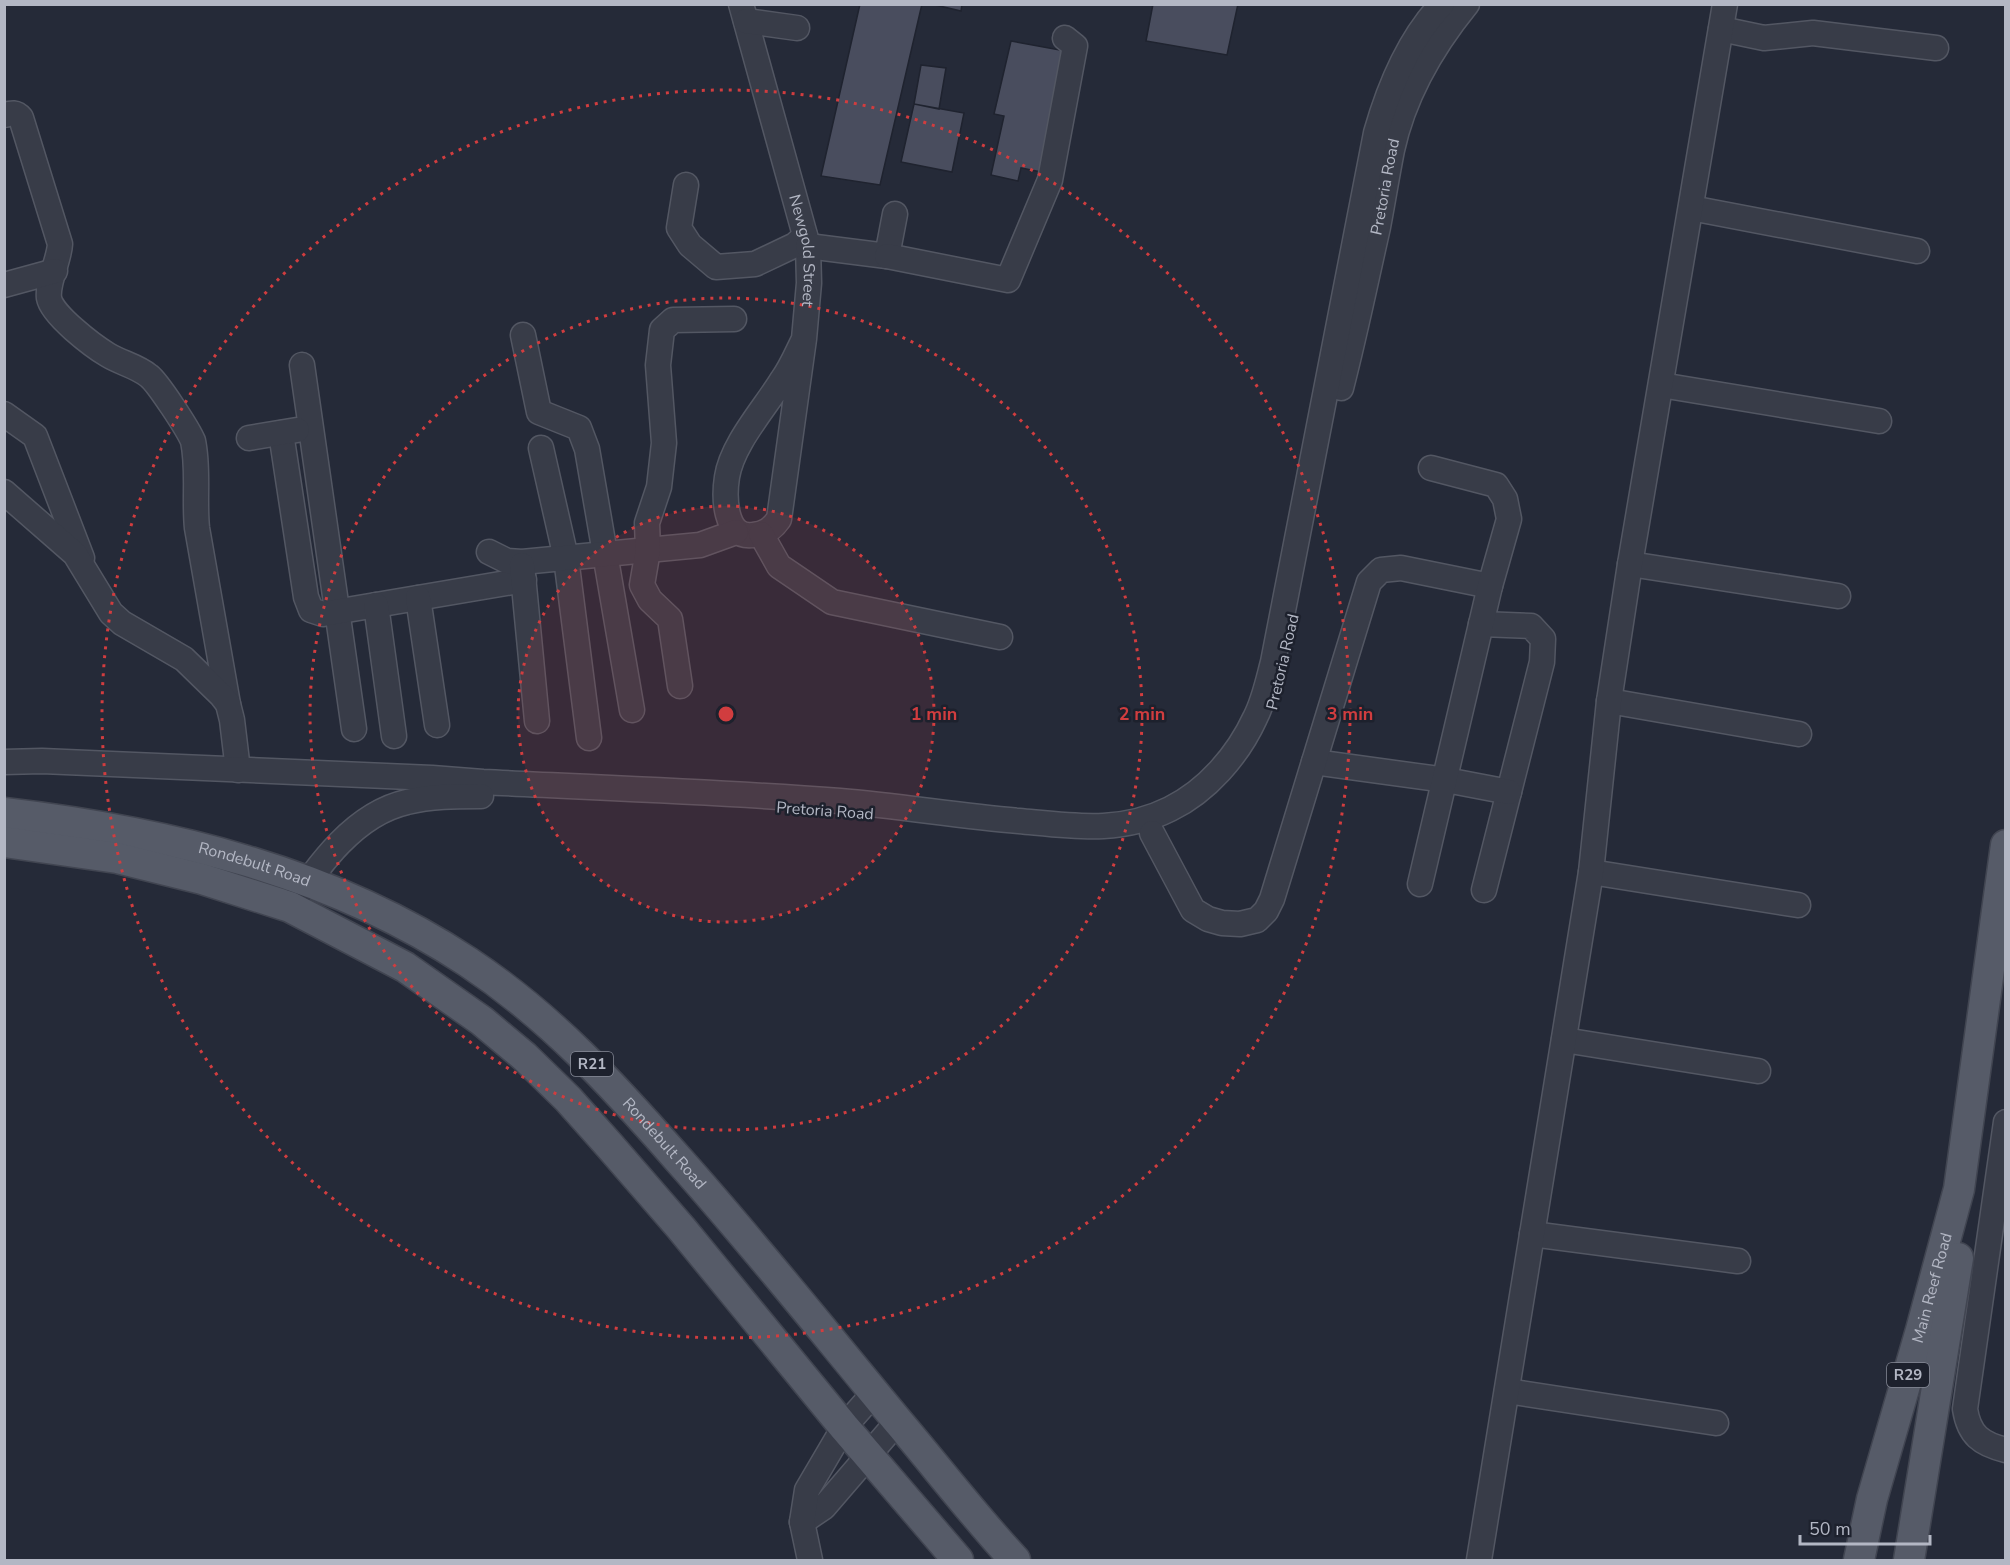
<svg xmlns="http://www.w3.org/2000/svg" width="2010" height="1565" viewBox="0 0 2010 1565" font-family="'Nunito Sans',sans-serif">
	<rect width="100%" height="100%" fill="#252a38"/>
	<!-- building -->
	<path fill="#494d5e" stroke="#1f232f" stroke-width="1.5" d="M860,4h62l-42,181 -59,-9z
		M931,4h31l-1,7z
		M1153,4h85l-11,51 -81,-14z
		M1011,41l60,11 -25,121 -25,-5 -3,13 -27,-6 13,-59 -10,-2z
		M921,65l25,3 -7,41 -25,-5z
		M914,104l50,9 -12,59 -51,-10z"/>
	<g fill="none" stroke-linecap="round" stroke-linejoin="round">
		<!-- minor casing -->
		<g stroke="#535763" stroke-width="27">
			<g id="minor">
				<path id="s1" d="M741,4l67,242 1,37 -5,56 -25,180c-7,10 -14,15 -26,16 -29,4 -29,-39 -26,-58 5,-33 38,-69 55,-97 9,-12 15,-27 22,-41"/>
				<path d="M746,21l51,7"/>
				<path d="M1721,29l43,9 49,-5 123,15"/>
				<path d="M4,115c8,-2 12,-3 17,3l39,126c-1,17 -13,38 -11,54 3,17 44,48 59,57 13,8 29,11 41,21 9,7 39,53 44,65 6,28 1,58 4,87l31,176"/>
				<path d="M686,185l-7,43 11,17 26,22 39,-3 40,-19 10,-9"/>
				<path d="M1691,208l226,43"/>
				<path d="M808,246l79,10 8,-42"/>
				<path d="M887,256l121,24 42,-100 25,-134 -10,-8"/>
				<path d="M4,285l51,-14"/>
				<path d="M523,335l16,77 40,16 8,21 45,261"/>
				<path d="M302,365l52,364"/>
				<path d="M1661,385l218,36"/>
				<path id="s2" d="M1341,388c14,-54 25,-108 37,-161 5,-26 9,-52 14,-77 12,-55 40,-103 75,-146"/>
				<path d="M4,414l31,22 47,122"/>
				<path d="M281,433l25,164 5,13 12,4 201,-34"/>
				<path d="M249,438l48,-8"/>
				<path d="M541,448l25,110 23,180"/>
				<path d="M4,492l71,62 36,59 11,10 62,36 37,36 7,9 4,16 6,50"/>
				<path d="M761,534l18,32 53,36 168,35"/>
				<path d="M489,552l18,9 15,1 178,-17 36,-13"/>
				<path d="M1630,564l208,32"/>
				<path d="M522,565l15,156"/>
				<path d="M418,598l19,127"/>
				<path d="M376,605l18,131"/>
				<path d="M1481,624l50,2 12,13 -1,23 -58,228"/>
				<path d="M680,686l-10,-67 -20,-19 -8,-15 6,-35 -1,-27 12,-36 5,-44 -6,-78 4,-35 11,-10 61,-1"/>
				<path d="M1609,701l190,33"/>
				<path d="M4,762l38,-1 390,17 51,4c119,6 238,10 357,19 60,5 119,15 179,20 54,5 101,13 151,-12 37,-18 68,-54 85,-91 9,-17 13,-37 18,-56l103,-529c13,-46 32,-93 66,-129"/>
				<path d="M1314,762l132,18 63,12"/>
				<path d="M1152,833l41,77 15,9 14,4 18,1 17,-4 9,-9 6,-12 97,-317 12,-12 20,-2 89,18"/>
				<path d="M1591,872l207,33"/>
				<path d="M1420,884l70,-298 19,-67 -4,-20 -9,-14 -65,-17"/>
				<path d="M290,907c29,-42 64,-93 117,-105 24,-6 49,-6 74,-6"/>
				<path d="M1564,1040l194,31"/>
				<path d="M2006,1122l-41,287c4,26 16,35 41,41"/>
				<path d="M1532,1234l206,27"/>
				<path d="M1507,1391l209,32"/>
				<path d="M802,1522l22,-15 74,-86"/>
				<path d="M810,1560l-8,-38 5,-32 37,-63 30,-34"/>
				<path d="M1479,1560l112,-688 18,-171 21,-137 95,-560"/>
			</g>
		</g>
		<!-- major casing -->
		<g stroke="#414551" stroke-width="33">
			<g id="major">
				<path id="s3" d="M4,813c163,19 326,58 464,149 83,55 145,123 210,197 77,86 149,177 223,266 38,45 74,92 114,135"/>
				<path d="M4,842l113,16 85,21 88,28 115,60 77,54 43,36 43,42 41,46 72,83 163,199 114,133"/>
				<path id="s4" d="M1859,1560l13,-61 49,-169 38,-141 47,-344"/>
				<path d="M1909,1560l49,-302"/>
			</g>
		</g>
		<!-- minor -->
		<use href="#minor" stroke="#383c48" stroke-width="24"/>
		<!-- major -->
		<use href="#major" stroke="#565b68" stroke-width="30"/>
	</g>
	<!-- distance rings -->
	<circle cx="726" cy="714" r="208" fill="#d13d3f" fill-opacity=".12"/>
	<g fill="none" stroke="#d13d3f" stroke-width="3" stroke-dasharray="3 6">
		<circle cx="726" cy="714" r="208"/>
		<circle cx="726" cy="714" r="416"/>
		<circle cx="726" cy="714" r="624"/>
	</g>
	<g text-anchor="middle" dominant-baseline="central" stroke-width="5" stroke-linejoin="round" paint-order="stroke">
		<!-- shield labels -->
		<g fill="#1d212d" stroke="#868a97" stroke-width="1.5">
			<rect x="571" y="1052" width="42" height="24" rx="4.5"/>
			<rect x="1887" y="1363" width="42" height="24" rx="4.5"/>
		</g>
		<g font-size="15" font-weight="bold" fill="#b3b7c4">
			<text x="592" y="1064">R21</text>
			<text x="1908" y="1375">R29</text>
		</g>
		<!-- street labels -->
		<g font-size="16" fill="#b3b7c4" stroke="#1d212d">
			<text stroke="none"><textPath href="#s2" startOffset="206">Pretoria Road</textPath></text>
			<text stroke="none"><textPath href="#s1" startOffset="255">Newgold Street</textPath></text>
			<text transform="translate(1283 662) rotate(-77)">Pretoria Road</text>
			<text transform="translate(825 811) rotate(4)">Pretoria Road</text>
			<text stroke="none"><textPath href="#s3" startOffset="256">Rondebult Road</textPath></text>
			<text stroke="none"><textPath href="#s3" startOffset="760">Rondebult Road</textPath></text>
			<text stroke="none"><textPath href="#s4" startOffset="282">Main Reef Road</textPath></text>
		</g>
	</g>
	<circle cx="726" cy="714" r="9" fill="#d13d3f" stroke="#1d212d" stroke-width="3"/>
	<g font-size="18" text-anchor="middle" font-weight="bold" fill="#d13d3f" stroke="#1d212d" stroke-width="5" stroke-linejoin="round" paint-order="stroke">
		<text x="934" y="720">1 min</text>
		<text x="1142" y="720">2 min</text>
		<text x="1350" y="720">3 min</text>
	</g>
	<!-- border -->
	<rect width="2010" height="1565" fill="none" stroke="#b3b7c4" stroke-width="12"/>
	<!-- scale -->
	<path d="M1800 1535v9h130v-9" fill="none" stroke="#b3b7c4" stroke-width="3"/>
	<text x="1809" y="1535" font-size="18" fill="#b3b7c4" stroke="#1d212d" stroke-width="4.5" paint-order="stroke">50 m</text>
</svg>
